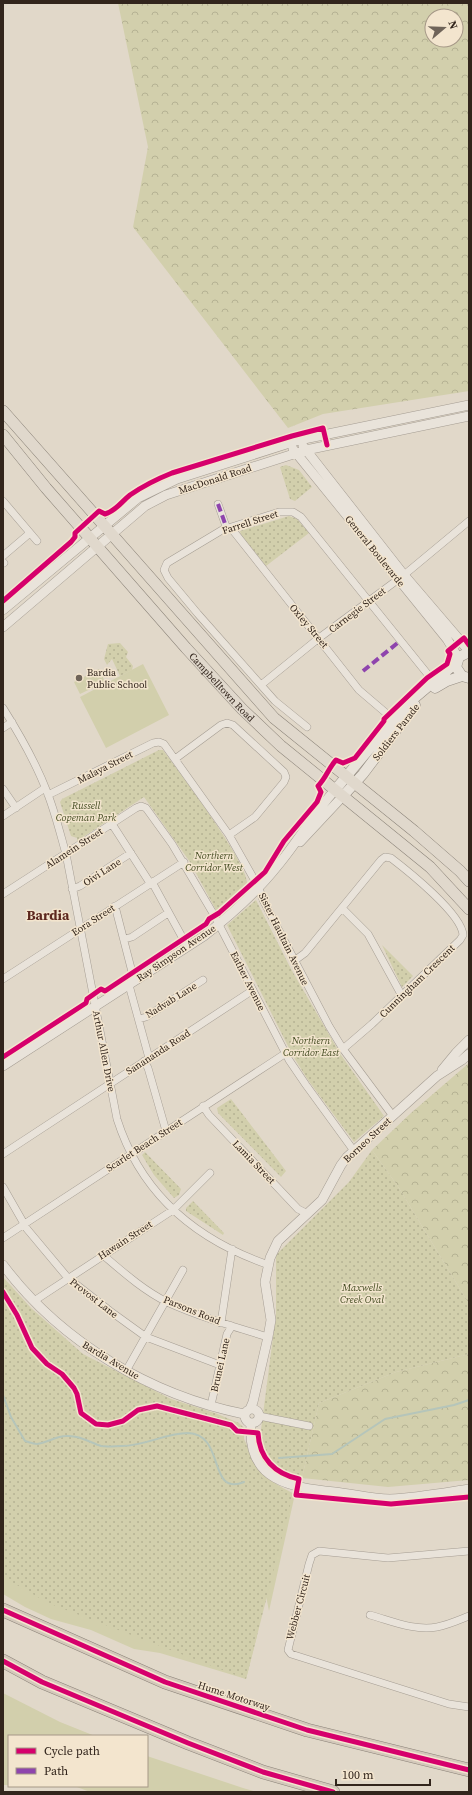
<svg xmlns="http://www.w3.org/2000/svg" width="472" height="1795" viewBox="0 0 472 1795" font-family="'Source Serif 4',serif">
	<defs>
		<pattern id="forest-crowns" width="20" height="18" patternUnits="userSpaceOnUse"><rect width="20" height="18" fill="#d2cfac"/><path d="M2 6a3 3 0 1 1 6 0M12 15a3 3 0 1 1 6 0" fill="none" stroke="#b5b293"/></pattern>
		<pattern id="park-dots" width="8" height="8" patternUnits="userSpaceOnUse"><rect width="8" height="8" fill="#d2cfac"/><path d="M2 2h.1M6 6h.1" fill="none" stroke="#b5b293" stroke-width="1.8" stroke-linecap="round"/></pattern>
	</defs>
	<rect width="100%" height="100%" fill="#e1d8c9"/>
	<!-- grass -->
	<path fill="#d2cfac" d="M143,664l26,51 -63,33 -26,-51z
		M99,669l6,13 -25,12 -6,-12z
		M244,1439c13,30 21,41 51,55l-26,117 -3,-15 2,-45 -17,-87z
		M3,1516l254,120 -11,43 -86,-26 -26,-4 -43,-19 -40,-11 -26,-12 -22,-13z
		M3,1693l57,29 35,14h-86v49h-6z
		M147,1756l96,32 14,4h-167l-13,-5 -12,-1h82z"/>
	<!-- forest -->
	<path fill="url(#forest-crowns)" fill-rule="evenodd" d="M118,3h351v388l-146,23 -35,14 -155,-201 15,-80zM432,16h24v24h-24z
		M469,1063v241l-70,-116 -27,-38 39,-37z
		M469,1354v126l-81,7 -86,-9 17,-75 77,-31z"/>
	<!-- park -->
	<path fill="url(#park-dots)" d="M286,465l13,5 13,17 -17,14 -5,-2 -10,-32z
		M289,516l8,3 12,14 -43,33 -25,-31 -1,-4z
		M120,643l8,9 -2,5 7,9 -1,4 -12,6 -8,-17 -5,6 -3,-6 4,-15z
		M159,750h4c15,21 88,116 84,135l-27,26 -4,-1 -26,-48 -46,-65 -67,44v-3l-6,-2 -11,-34 2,-3z
		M256,900l35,69 50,86 43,61 -30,26 -46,-62 -15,-24 -66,-131z
		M382,945l31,31 -11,11z
		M231,1099l55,72 -5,6 -63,-64 -1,-5z
		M372,1150l27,38 70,116v50l-73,18 -77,31 -17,75c-23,-5 -31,-15 -43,-33l17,-131v-59l73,-73z
		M145,1152l36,37 -2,6 -5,3 -20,-23 -12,-20z
		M193,1201l31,32 -1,2 -37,-24v-3z
		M3,1277l28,31 52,46 88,45 44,14 24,10 5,5v11l8,20 10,19 17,11 14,5 -47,185 -198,-76 -45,-26z"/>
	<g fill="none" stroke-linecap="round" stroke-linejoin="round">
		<!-- stream -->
		<path stroke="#b5c5ba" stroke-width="2" d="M3,1395l8,22 14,24c4,1 8,3 12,3 10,-1 19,-8 29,-8 13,-1 23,6 35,10 6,1 15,0 21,0 23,0 44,-13 66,-13 38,1 19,64 56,49
			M279,1458l53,-4 53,-35 69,-14 15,-5"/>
		<!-- minor casing -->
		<g stroke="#a59d93" stroke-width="8">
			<path id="minor" d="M3,501l34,40
				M218,504l9,25
				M231,528l128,162 34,29
				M3,556l27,-23
				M3,562l1,1
				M261,685l58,-47 85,-63 65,-54
				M3,708c17,27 33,55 44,84 8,20 13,41 19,62l51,265c24,75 79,121 152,146
				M307,727l-32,-26 -77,-87 -30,-36 -4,-8 3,-7 55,-33 57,-18h14l8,5 133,165
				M3,728l9,-6
				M175,759l46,-34 6,-2 6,2 51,47 2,5 -2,5 -29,35 -26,18
				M3,789l13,19
				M48,795l105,-52 6,-1 5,2 65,91 30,53 4,12 66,126 14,23 50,67
				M3,816l42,-28
				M112,824l38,59
				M152,882l35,64
				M72,889l8,-3 51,-33
				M3,894l133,-86 5,-2 5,2 26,36 42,71 75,145 17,25 48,66
				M115,906l17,66 5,8
				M342,908l26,26 34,62
				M125,939l7,-2 36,-24
				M294,961l11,-8 76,-93 4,-3 6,1c17,13 71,56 72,77l-3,5 -88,84 -29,25
				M3,979l181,-117
				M129,985l20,73
				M139,1019l7,-2 57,-37
				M144,1061l4,7 18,63
				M203,1106l6,9 89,94 10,5
				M3,1154l250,-164
				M3,1187l24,42 41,49 42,33 36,26 74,28
				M3,1238l283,-185
				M103,1255c20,17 40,35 64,47 33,15 68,25 101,35
				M34,1301l139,-91 37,-37
				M221,1323l11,-74
				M126,1371l57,-101
				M211,1405l16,-71 5,-8
				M259,1416l50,10
				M469,1551l-81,7 -69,-7 -7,4 -3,9 -21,86 3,4 158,50 20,3
				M370,1615c22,6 44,16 67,12 11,-2 22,-7 32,-11"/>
		</g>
		<!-- tertiary casing -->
		<g stroke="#a59d93" stroke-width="10">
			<path id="tertiary" d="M303,446l101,129 65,76
				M293,449l154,190 9,15 1,6
				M3,610l135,-112 39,-19 122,-39 170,-35
				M3,627l142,-121 21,-11 140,-45 163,-34
				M300,842l43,-46
				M3,1066l201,-130c27,-21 54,-45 75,-72 20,-24 35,-51 56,-74
				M442,1070l14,-17 13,-13
				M3,1265c58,77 147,130 241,149
				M245 1416a7 7 0 1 1 14 0a7 7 0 1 1-14 0Z
				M250,1409l3,-7 15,-65 3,-17 -6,-38 5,-24 8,-17 44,-41 19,-35 6,-8 90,-81 25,-16 7,-6
				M251,1424c-4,57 39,63 84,68 18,2 37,7 55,7 26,-1 53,-6 79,-10"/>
		</g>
		<!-- secondary casing -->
		<g stroke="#958d83" stroke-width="11">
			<path id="secondary" d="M469,652l-10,5 -3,10 6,9 7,2
				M435,688l12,-7 15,-5
				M335,790l70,-84 51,-43
				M343,796l20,-22 52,-69"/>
		</g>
		<!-- primary casing -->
		<g stroke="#8b8379" stroke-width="12">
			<g id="primary">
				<path d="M3,411l271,307 140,113 46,40 9,10"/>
				<path id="s1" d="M3,435l43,53 140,160 56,61 39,37 149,121 39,42"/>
			</g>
		</g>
		<!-- motorway casing -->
		<g stroke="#8b8379" stroke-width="14">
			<path id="motorway" d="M3,1610l162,72 142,48 162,40
				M3,1661l39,21 146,61 75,29 70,20"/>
		</g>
		<!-- minor -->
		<use href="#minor" stroke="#e9e3da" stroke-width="7"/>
		<!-- tertiary -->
		<use href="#tertiary" stroke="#e9e3da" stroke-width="9"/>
		<!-- secondary -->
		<use href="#secondary" stroke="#e9e3da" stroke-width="10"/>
		<!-- primary -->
		<use href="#primary" stroke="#e0d8cc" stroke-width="11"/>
		<!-- motorway -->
		<use href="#motorway" stroke="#d3c8ba" stroke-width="13"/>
		<!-- quiet -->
		<path stroke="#8e44ad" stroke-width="4" stroke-dasharray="8 4" stroke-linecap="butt" d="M218,504l9,25
			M363,671l37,-30"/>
		<!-- cycleway casing -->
		<g stroke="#f3e5ce" stroke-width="8">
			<path id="cycleway" d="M3,601l68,-59 4,-5v-4l24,-22 6,3c11,-3 16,-12 25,-19 13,-9 27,-16 42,-22l120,-37 31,-8 4,17
				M3,1057l83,-54 1,-4 14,-10 4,2 101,-67 3,-5 10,-6 46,-41 19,-31 33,-39 4,-10 -3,-6c8,-8 10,-17 18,-26l7,3 12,-5 29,-37v-2l43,-41 20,-14 3,-10 -2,-3 16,-13 5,7
				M3,1292l14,23 15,33 15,16 15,10 12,14 3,6 4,19 15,11 12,1 15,-4 15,-11 19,-4 70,18 4,1 6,6 21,2c1,25 17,41 41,46l-3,16 95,9 78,-7
				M3,1610l162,72 142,48 162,40
				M3,1661l39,21 146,61 75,29 70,20"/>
		</g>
		<!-- cycleway -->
		<use href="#cycleway" stroke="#d6006c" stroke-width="5"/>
	</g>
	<!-- markers -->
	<circle fill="#6f6459" stroke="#f3e5ce" stroke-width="1.5" cx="79" cy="678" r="4"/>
	<g text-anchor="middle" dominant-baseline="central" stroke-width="3" stroke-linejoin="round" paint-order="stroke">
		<!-- street labels -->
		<g font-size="10" fill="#32251c" stroke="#f3e5ce">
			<text transform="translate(215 479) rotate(-18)">MacDonald Road</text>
			<text transform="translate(250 522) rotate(-18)">Farrell Street</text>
			<text transform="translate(375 551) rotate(51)">General Boulevarde</text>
			<text transform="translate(357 610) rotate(-37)">Carnegie Street</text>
			<text transform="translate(309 626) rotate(50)">Oxley Street</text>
			<text stroke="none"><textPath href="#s1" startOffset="334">Campbelltown Road</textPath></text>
			<text transform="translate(396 732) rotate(-52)">Soldiers Parade</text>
			<text transform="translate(105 767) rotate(-27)">Malaya Street</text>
			<text transform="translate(74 848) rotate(-33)">Alamein Street</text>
			<text transform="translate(102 872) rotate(-33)">Oivi Lane</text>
			<text transform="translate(93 920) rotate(-33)">Eora Street</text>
			<text transform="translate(284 939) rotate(64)">Sister Haultain Avenue</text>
			<text transform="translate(176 953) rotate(-34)">Ray Simpson Avenue</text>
			<text transform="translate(248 981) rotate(63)">Eather Avenue</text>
			<text transform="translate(417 981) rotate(-44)">Cunningham Crescent</text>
			<text transform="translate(171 1000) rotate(-32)">Nadvab Lane</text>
			<text transform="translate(104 1051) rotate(79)">Arthur Allen Drive</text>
			<text transform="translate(158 1052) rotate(-33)">Sanananda Road</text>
			<text transform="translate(367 1140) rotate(-43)">Borneo Street</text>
			<text transform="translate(144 1145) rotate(-33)">Scarlet Beach Street</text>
			<text transform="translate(254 1162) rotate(46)">Lamia Street</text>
			<text transform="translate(125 1240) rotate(-33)">Hawain Street</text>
			<text transform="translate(94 1298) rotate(38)">Provost Lane</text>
			<text transform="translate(192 1310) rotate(22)">Parsons Road</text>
			<text transform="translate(111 1360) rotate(31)">Bardia Avenue</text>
			<text transform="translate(220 1365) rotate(-77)">Brunei Lane</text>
			<text transform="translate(298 1607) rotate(-75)">Webber Circuit</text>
			<text transform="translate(234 1696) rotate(18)">Hume Motorway</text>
		</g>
		<!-- poi labels -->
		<g font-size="10" fill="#32251c" stroke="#f3e5ce" text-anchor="start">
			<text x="87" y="672">Bardia<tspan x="87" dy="12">Public School</tspan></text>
		</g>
		<!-- park labels -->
		<g font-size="10" font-style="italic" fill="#464e24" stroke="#f3e5ce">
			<text x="86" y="805">Russell<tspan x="86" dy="12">Copeman Park</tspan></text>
			<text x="214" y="855">Northern<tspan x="214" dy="12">Corridor West</tspan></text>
			<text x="311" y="1040">Northern<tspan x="311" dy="12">Corridor East</tspan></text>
			<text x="362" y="1287">Maxwells<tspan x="362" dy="12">Creek Oval</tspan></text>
		</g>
		<!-- district labels -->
		<g font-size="14" font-weight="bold" fill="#5c271e" stroke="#f3e5ce">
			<text x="48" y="915">Bardia</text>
		</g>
	</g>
	<!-- border -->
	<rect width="472" height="1795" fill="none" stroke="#32251c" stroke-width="8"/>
	<!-- legend -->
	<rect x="8" y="1735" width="140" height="52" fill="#f3e5ce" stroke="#a69887"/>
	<rect x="16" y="1748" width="20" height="6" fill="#d6006c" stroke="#a69887"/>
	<text x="44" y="1755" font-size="12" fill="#32251c">Cycle path</text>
	<rect x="16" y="1768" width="20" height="6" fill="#8e44ad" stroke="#a69887"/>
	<text x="44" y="1775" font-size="12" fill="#32251c">Path</text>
	<!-- north arrow -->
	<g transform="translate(444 28) rotate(71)"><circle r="19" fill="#f3e5ce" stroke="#a69887"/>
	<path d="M0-3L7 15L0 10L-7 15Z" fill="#6f6459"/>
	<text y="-6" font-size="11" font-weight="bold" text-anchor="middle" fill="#32251c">N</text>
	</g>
	<!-- scale -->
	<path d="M336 1779v6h94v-6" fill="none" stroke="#32251c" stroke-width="2"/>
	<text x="342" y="1779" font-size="12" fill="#32251c" stroke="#f3e5ce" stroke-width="3" paint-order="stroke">100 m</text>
</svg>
